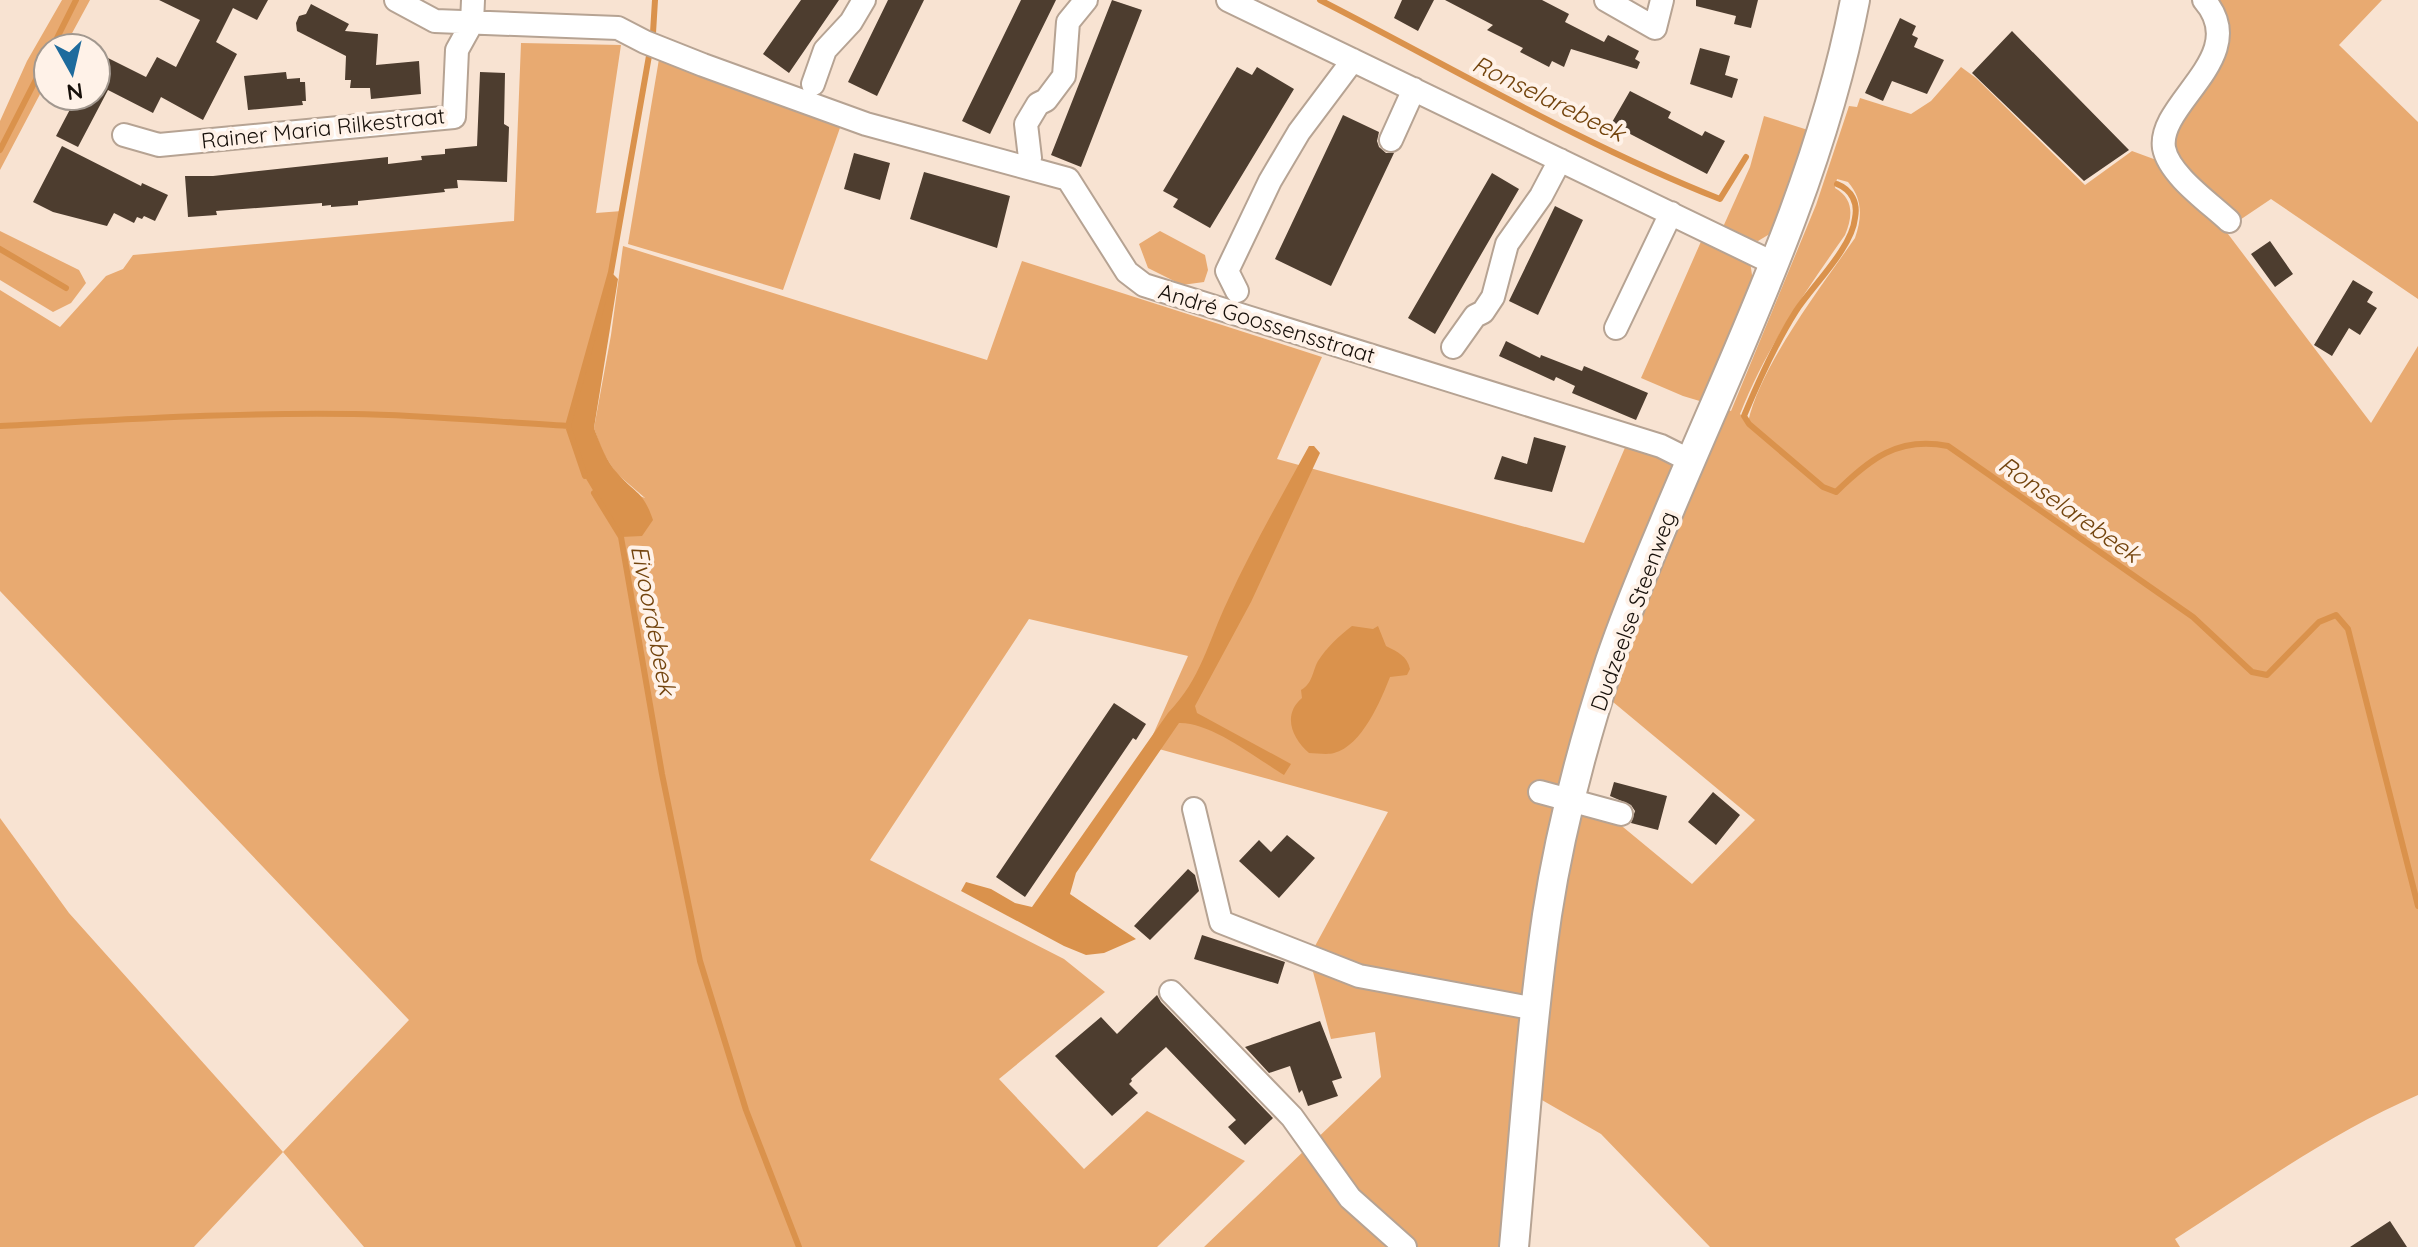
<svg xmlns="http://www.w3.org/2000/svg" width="2418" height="1247" viewBox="0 0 2418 1247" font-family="Quicksand,sans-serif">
	<rect width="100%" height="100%" fill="#f8e3d2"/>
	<!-- green -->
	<path fill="#e8aa71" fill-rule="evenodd" d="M62,0h28l-26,48h-16v31l-48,91v-49l27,-60z
		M2204,0h178l-43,45 79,77v177l-147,-100 -46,31 146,193 47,-77v749c-86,37 -164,93 -243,144l5,8h-470l-109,-113 -73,-42 -14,155h-310l177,-170 -6,-45 -44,7 -22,-82 79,-145 -240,-66 40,-90 -159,-37 -159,241 194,99 41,33 -106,87 85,90 63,-58 98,50 -88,86h-793l-81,-95 -89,95h-194v-429l69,95 214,239 126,-132 -409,-429v-301l60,37 46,-51 17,-7 10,-14 381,-34 7,-178 100,2 -25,168 26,-2 -11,61 -43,154 14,46 63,26 -29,-25 -14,-22 -8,-23 17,-93 12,-89 364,114 35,-99 300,96 -45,102 307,84 46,-107 60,25 24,-56 17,6 85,-206 33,-99 8,1 3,-9 51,16 20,-13 30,-34 15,11 109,107 47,-34 38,14 -6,-18 52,-98zM1837,179l11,3c15,17 14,36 7,56 -35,50 -94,127 -107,184l-8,-8c26,-66 65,-122 105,-179 8,-19 9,-36 -10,-47zM1601,692l154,128 -63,64 -92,-76 -30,-9z
		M659,59l182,66 -58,165 -155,-46z
		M1764,116l44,14 -35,102 -15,9 -12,-2 -23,-12 27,-60z
		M0,231l79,39 7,13 -15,20 -18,9 -53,-32z
		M1160,231l45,24 3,15 -4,12 -22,3 -34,-17 -9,-24z
		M1703,237l47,24 3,21 -50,120 -20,-6 -42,-18z"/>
	<!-- water -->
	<path fill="#da924c" d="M611,272l7,7 -24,149c6,16 12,33 24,46 19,21 25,17 35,46l-11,16 -21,1 -39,-65 -14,-46z
		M1309,446h5l6,7 -69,149 -56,104 2,7 94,51 -7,11c-28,-17 -73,-53 -105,-52l-103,150 -6,21 66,45 -32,14 -18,2 -22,-9 -103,-55 5,-9 25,7 24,14 17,4 136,-194c33,-34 40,-71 60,-113 24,-52 53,-103 81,-154z
		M1352,626l21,3 5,-3 8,20c12,6 21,10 24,23l-3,6 -17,2c-9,23 -28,69 -56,76 -7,2 -18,0 -25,0 -17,-15 -27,-38 -7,-55l-1,-8c12,-7 11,-18 17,-29 9,-14 21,-25 34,-35z"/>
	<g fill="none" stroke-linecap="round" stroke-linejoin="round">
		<!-- stream -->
		<path stroke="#da924c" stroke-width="6" d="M1320,0c133,68 261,144 400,199l26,-42
			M52,48l24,-48
			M0,150l48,-94
			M1837,184c15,6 21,19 18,34 -3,30 -42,67 -59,93 -21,33 -37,69 -52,105l5,8 74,63 13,5c34,-33 62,-56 112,-46l245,171 59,55 15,3 52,-53 17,-7 12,14 70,277
			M0,249l66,39
			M0,426c118,-6 236,-14 354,-12 71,1 143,8 214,12
			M585,476l-17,-50 43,-154 42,-239 2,-33
			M594,493l27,44 41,237 38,187 46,149 53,137"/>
	</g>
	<!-- building -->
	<path fill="#4d3d2f" d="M159,0h109l-11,20 -24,-12 -17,34 21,12 -34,66 -42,-23 -8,16 -45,-23 -30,57 -22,-11 21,-40h19v-44l50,25 11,-20 19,10 24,-47z
		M801,0h38l-50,73 -26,-19z
		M888,0h36l-47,96 -29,-14z
		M1021,0h35l-66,134 -28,-13z
		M1112,0l30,10 -61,157 -30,-12z
		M1402,0h32l-16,31 -24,-13z
		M1445,0h97l27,14 -4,8 39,20 4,-7 31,16 -4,8 5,3 -3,7 -66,-20 -7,18 -12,-6 -3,6 -29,-15 3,-4 -36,-18 6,-5z
		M1696,0h62l-7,28 -17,-4 2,-8 -40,-10z
		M311,4l38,20 -4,7 33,3 -2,31 43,-4 2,33 -50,5 -1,-11h-20l1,-8h-6l1,-24 -49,-25 -1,-8 3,-7 7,-2z
		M1900,18l16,8 -4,9 6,3 -4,9 30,13 -17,34 -35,-13 -9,20 -18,-8z
		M2012,31l117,119 -45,31 -112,-108z
		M1700,48l30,8 -5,19 13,4 -6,19 -42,-14z
		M1237,67l15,8 5,-8 37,22 -84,139 -37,-21 5,-8 -15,-8z
		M286,72l1,7 13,-1v4h5l1,19h-4l1,4 -55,5 -4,-34z
		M480,72l25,1 -1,51 5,3 -2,55 -50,-2 1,8 -14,1 1,3 -87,9v4l-27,2v-2l-9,1v-3l-39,3 -67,5 1,4 -29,2 -3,-41h28l175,-19v7l34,-4 -1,-4 24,-2v-5l32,-3z
		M1630,91l41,21 -3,6 34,18 3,-5 20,10 -18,33 -96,-50z
		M1343,115l36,17 -2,9 2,6 7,6h8l-63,133 -56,-27z
		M62,146l79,40 1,-3 26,12 -13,26 -11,-5 -2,3 -5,-2 -3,6 -20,-10 -7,13 -54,-14 -20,-10z
		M854,153l36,10 -10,37 -36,-11z
		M924,172l86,24 -13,52 -87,-29z
		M1492,173l27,16 -84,145 -27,-16z
		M1555,206l28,14 -45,95 -29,-14z
		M2270,241l23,33 -18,13 -24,-33z
		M2353,280l20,12 -6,10 10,6 -17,27 -11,-7 -17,28 -18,-11z
		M1506,341l34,17 1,-3 41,16 2,-5 64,27 -12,27 -64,-27 3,-7 -19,-9 -2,4 -55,-25z
		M1534,437l32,9 -14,46 -58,-13 8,-23 25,8z
		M1114,703l32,21 -10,16 -3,-2 -108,159 -29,-20z
		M1614,782l53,14 -9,34 -27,-7 4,-12 -4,-6 -21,-9z
		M1713,792l27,23 -24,30 -28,-23z
		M1287,835l28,23 -36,40 -40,-37 20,-21 12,12z
		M1188,869l7,6 4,16 -49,49 -16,-14z
		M1202,935l83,27 -7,22 -84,-25z
		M1157,995l4,7 112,116 -28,27 -17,-18 8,-7 -70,-73 -35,32 1,2 -3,3 9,9 -26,23 -57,-60 46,-39 16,17z
		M1320,1021l22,57 -10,3 6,15 -30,10 -6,-16 -3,3 -9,-27 -21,7 -24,-26z
		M2390,1221l17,26h-57z"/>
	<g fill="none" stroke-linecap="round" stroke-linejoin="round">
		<!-- minor casing -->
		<g stroke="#b6a393" stroke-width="26">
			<path id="minor" d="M396,0l39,21 183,7 27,14 58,23 163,59 202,55 59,93 17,13 517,161 30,15
				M1228,0l545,263
				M1606,0l49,28 7,-28
				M2204,0c49,56 -47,103 -40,148 5,27 46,55 65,73
				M813,84l12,-34 26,-28 13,-22
				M124,135l35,10 295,-28 3,-67 15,-27 1,-23
				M1391,140l23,-51
				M1030,158l-4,-34 12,-20 8,-4 18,-24 4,-54 18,-22
				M1237,291l-10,-20 43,-90 29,-49 54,-72
				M1616,328l55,-115
				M1453,347l22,-31 8,-4 10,-15 14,-53 34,-48 19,-36
				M1540,792l81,22
				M1194,809l27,113 138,54 177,33
				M1171,992l121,125 58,81 55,49"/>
		</g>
		<!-- major casing -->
		<g stroke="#b6a393" stroke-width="32">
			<path id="major" d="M1514,1247c10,-111 17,-222 33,-332 13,-85 36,-172 63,-254 17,-51 39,-102 60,-152 70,-166 151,-331 185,-509"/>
		</g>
		<!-- minor -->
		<use href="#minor" stroke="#fff" stroke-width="22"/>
		<!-- major -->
		<use href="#major" stroke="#fff" stroke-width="28"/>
	</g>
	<g text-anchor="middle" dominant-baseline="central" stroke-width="8" stroke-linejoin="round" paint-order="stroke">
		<!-- street labels -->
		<g font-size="22" fill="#17100a" stroke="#fff2e8">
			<text transform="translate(323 128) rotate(-6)">Rainer Maria Rilkestraat</text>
			<text transform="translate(1267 323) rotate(17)">André Goossensstraat</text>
			<text transform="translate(1633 611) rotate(-70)">Dudzeelse Steenweg</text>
		</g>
		<!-- water labels -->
		<g font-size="24" font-style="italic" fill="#73440d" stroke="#fff2e8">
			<text transform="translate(1549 98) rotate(26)">Ronselarebeek</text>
			<text transform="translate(2070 509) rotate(35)">Ronselarebeek</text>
			<text transform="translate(654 620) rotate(79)">Eivoordebeek</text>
		</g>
	</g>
	<!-- north arrow -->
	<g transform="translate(72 72) rotate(172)"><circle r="38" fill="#fff2e8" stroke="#a2988f" stroke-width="2"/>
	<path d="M0-6L14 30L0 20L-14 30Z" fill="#1e6b9d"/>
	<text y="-12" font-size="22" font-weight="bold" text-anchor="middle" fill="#17100a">N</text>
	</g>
</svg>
